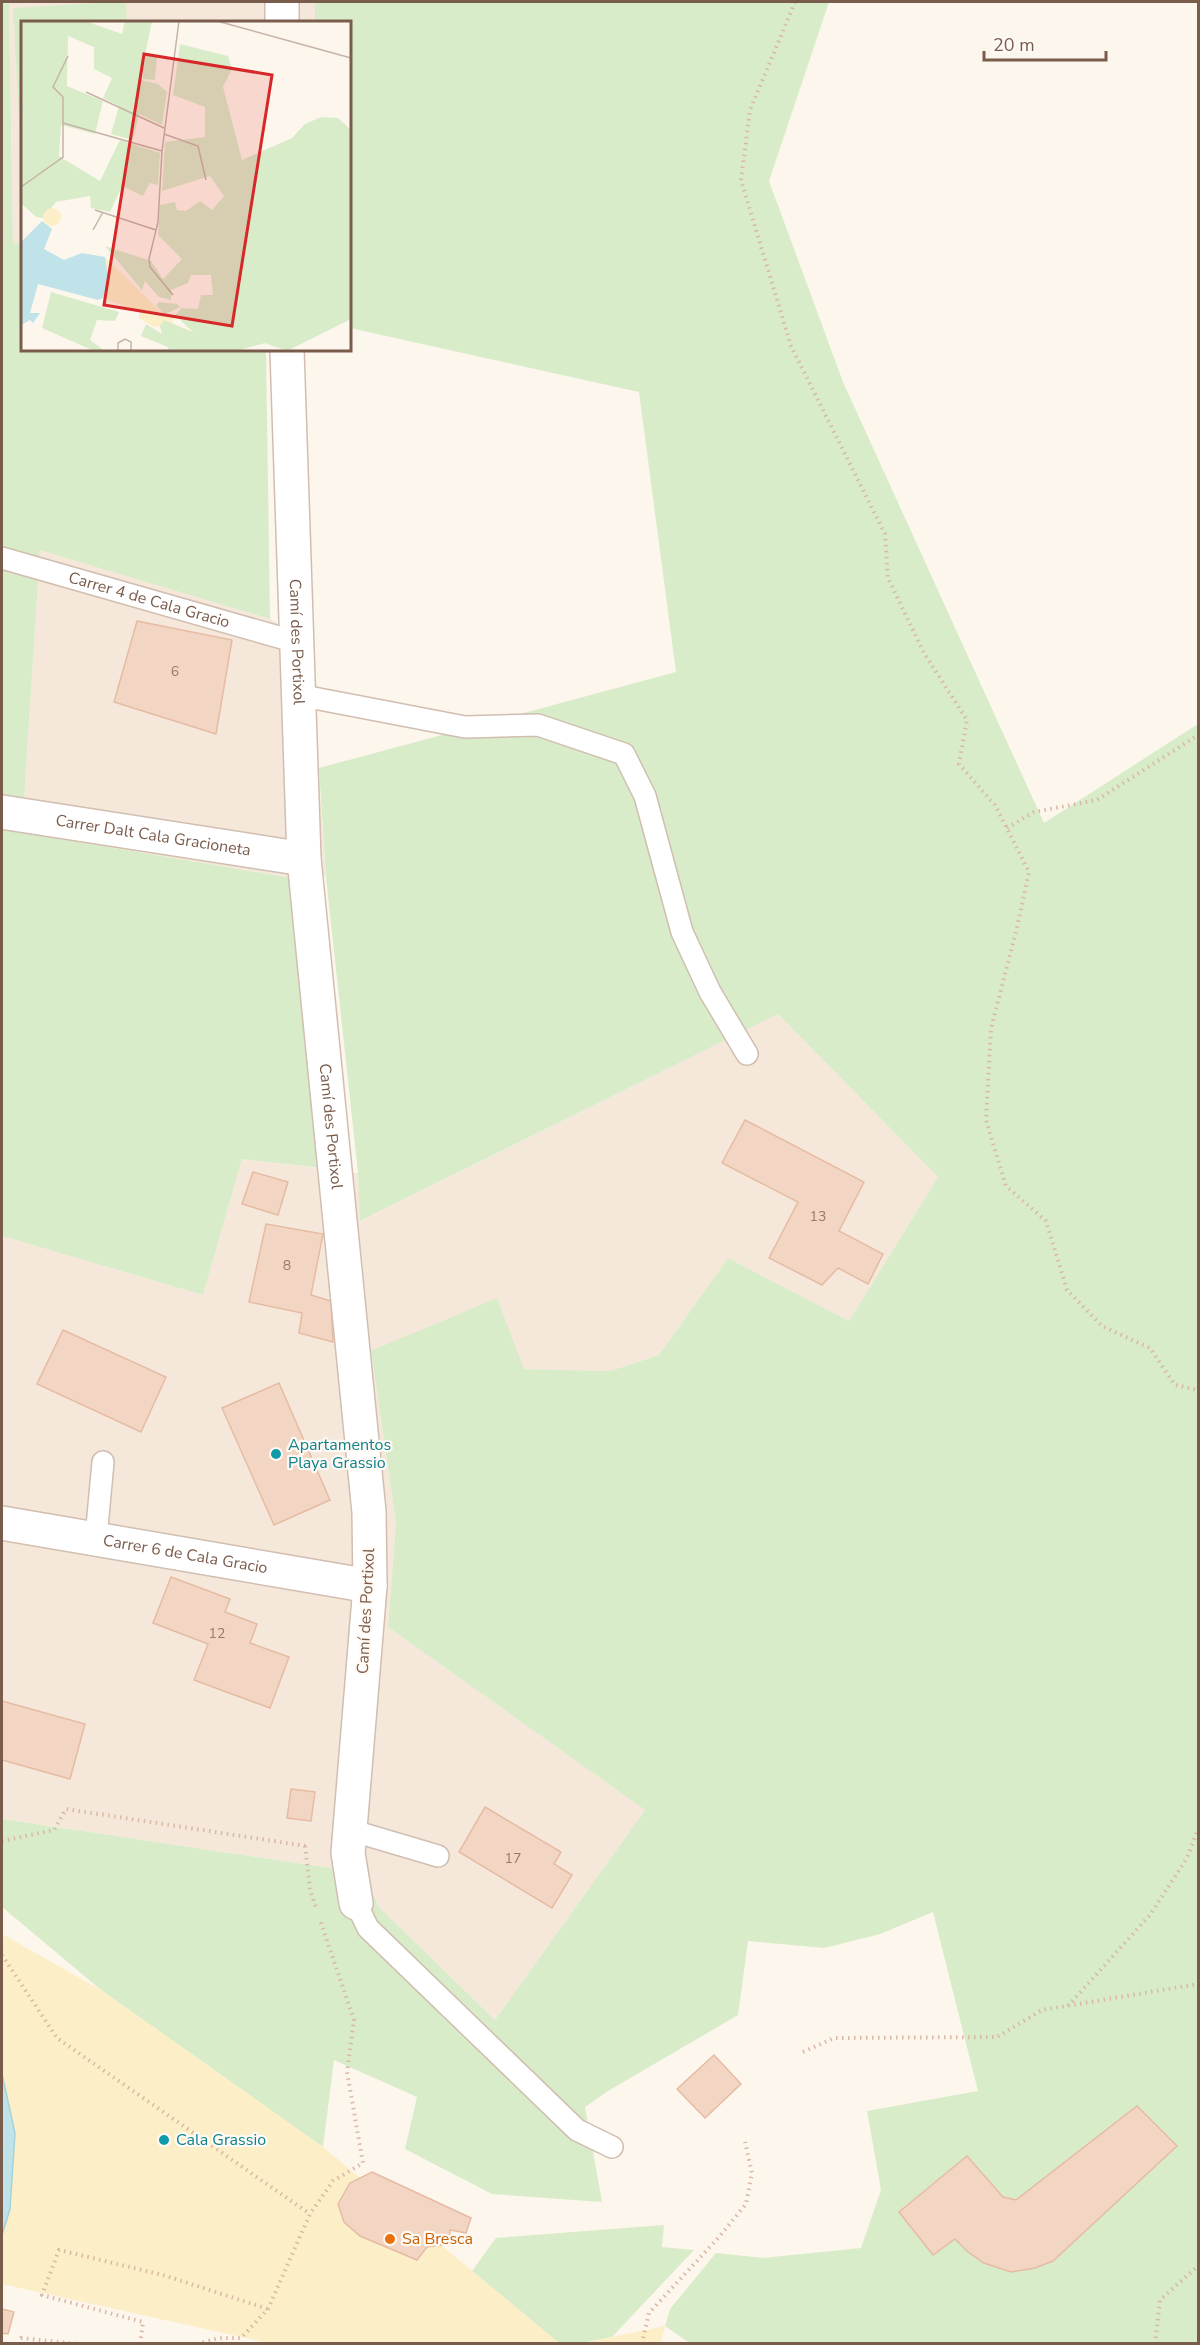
<svg xmlns="http://www.w3.org/2000/svg" width="1200" height="2345" viewBox="0 0 1200 2345" font-family="'Nunito Sans',sans-serif">
	<rect width="100%" height="100%" fill="#fdf6ec"/>
	<!-- residential -->
	<path fill="#f5e8da" d="M9,2h306v20h-293v222h-9z
		M40,549l230,70 39,19 17,238 -34,2 -290,-49v-31l22,3z
		M778,1014l160,163 -89,144 -121,-63 -69,97 -49,16 -86,-2 -153,-18 25,172 -8,104 257,183 -150,210 -116,-113 -15,-34 -362,-54v-583l201,59 39,-136 116,14 3,48z"/>
	<!-- green -->
	<path fill="#d8ecc9" d="M2,2h7l4,241 9,1v106h244l4,269 -230,-69 -16,251 -22,-3z
		M111,2h15l1,20h-105v152l-9,-166z
		M315,2h514l-60,179 74,201 201,441 154,-99v1619l-507,1 -26,-18 5,-17 46,-56 47,5 98,-10 20,-58 -14,-79 111,-20 -45,-179 -53,22 -56,14 -76,-7 -10,74 -130,76 -23,16 17,95 -110,-8 -87,-45 12,-52 -83,-37 -11,87 -222,-157 -99,-83v-88l362,54 15,34 116,113 150,-210 -257,-183 8,-104 -25,-172 126,-53 27,71 86,2 49,-16 69,-97 121,63 89,-144 -160,-163 -418,207 -2,-48 -32,-296 -7,-109 357,-96 -37,-280 -289,-64v-306h-35z
		M2,829l290,49 28,290 -78,-9 -39,136 -201,-59z
		M664,2225l-2,22 32,3 -82,87 -30,6h-23l-87,-72 24,-33z"/>
	<!-- sand -->
	<path fill="#fcefc7" d="M2,1934l99,56 222,157 236,196h-290l-267,-59v-49l8,-26 5,-76 -13,-59z
		M665,2326l-4,17h-79z"/>
	<!-- water -->
	<path fill="#bfe3e8" stroke="#a5d3da" stroke-width="1.5" d="M2,2074l13,59 -5,76 -8,26z"/>
	<!-- building -->
	<path fill="#f3d5c3" stroke="#e6bba3" stroke-width="1.5" d="M137,621l95,19 -16,94 -102,-32z
		M745,1120l119,62 -25,49 44,23 -15,30 -30,-16 -16,17 -53,-27 29,-56 -76,-39z
		M253,1172l35,10 -10,33 -36,-11z
		M266,1224l57,10 -12,61 20,6 2,41 -34,-9 3,-20 -53,-11z
		M63,1330l103,47 -25,55 -104,-48z
		M279,1383l51,117 -56,25 -52,-117z
		M171,1577l59,22 -5,13 32,12 -7,19 39,14 -19,51 -76,-28 14,-36 -55,-21z
		M2,1701l83,23 -15,55 -68,-19z
		M291,1789l24,3 -4,29 -24,-3z
		M485,1807l76,45 -7,12 18,11 -20,33 -93,-56z
		M714,2055l27,29 -36,34 -28,-29z
		M1137,2106l40,40 -124,115 -18,7 -24,4 -27,-9 -16,-11 -13,-13 -22,16 -34,-43 68,-56 36,41 13,3z
		M372,2172l99,46 -5,15 -16,-3 -1,14 -22,3 -10,13 -57,-24 -16,-14 -6,-18 12,-21z
		M2,2309l12,3 -6,22 -6,-1z"/>
	<g fill="none" stroke-linecap="round" stroke-linejoin="round">
		<!-- service casing -->
		<g stroke="#d1beb0" stroke-width="24">
			<g id="service">
				<path id="s1" d="M2,558l294,84"/>
				<path d="M298,695l167,32 73,-2 86,29 21,42 37,136 28,60 37,62"/>
				<path d="M96,1538l7,-76"/>
				<path d="M350,1830l88,26"/>
				<path d="M356,1903l12,25 209,202 35,17"/>
			</g>
		</g>
		<!-- minor casing -->
		<g stroke="#d1beb0" stroke-width="36">
			<g id="minor">
				<path d="M282,2v20"/>
				<path id="s2" d="M287,350l17,509 65,653 1,74 -22,267 8,50"/>
				<path id="s3" d="M2,812l302,47"/>
				<path id="s4" d="M2,1523l368,63"/>
			</g>
		</g>
		<!-- path -->
		<path stroke="#d9b8a5" stroke-width="4" stroke-dasharray="1.5 4.5" stroke-linecap="butt" d="M795,2l-45,108 -9,70 50,166 94,188 3,44 36,75 43,67 -8,44 36,41 34,67 -13,60 -25,96 -5,92 20,66 40,35 21,69 35,36 48,22 25,37 23,5
			M1007,828l27,-16 63,-12 101,-65
			M2,1841l52,-11 12,-21 240,37
			M305,1846l5,44 7,20
			M2,1955l55,83 253,176
			M1068,2006l82,-91 37,-57 11,-29
			M803,2052l31,-14 163,-1 45,-27 156,-26
			M20,2344l1,-6 57,6
			M140,2344l3,-22 -101,-27 17,-45 104,25 105,34
			M197,2344l22,-6h22l27,-29 42,-95 23,-33 30,-18 -16,-91 7,-52 -34,-100
			M644,2344l-1,-5 6,-26 70,-76 27,-33 6,-31 -7,-31
			M1155,2344l5,-44 38,-34"/>
		<!-- service -->
		<use href="#service" stroke="#fff" stroke-width="21"/>
		<!-- minor -->
		<use href="#minor" stroke="#fff" stroke-width="33"/>
	</g>
	<!-- markers -->
	<g fill="#0f9aa8" stroke="#fffaf3" stroke-width="2">
		<circle cx="276" cy="1454" r="6"/>
		<circle cx="164" cy="2140" r="6"/>
	</g>
	<circle fill="#e8710a" stroke="#fffaf3" stroke-width="2" cx="390" cy="2239" r="6"/>
	<g text-anchor="middle" dominant-baseline="central" stroke-width="4.5" stroke-linejoin="round" paint-order="stroke">
		<!-- number labels -->
		<g font-size="14" fill="#987a6a">
			<text x="175" y="671">6</text>
			<text x="818" y="1216">13</text>
			<text x="287" y="1265">8</text>
			<text x="217" y="1633">12</text>
			<text x="513" y="1858">17</text>
		</g>
		<!-- street labels -->
		<g font-size="16" fill="#7a5c4d" stroke="#fffaf3">
			<text stroke="none"><textPath href="#s1" startOffset="153">Carrer 4 de Cala Gracio</textPath></text>
			<text stroke="none"><textPath href="#s2" startOffset="292">Camí des Portixol</textPath></text>
			<text stroke="none"><textPath href="#s3" startOffset="153">Carrer Dalt Cala Gracioneta</textPath></text>
			<text stroke="none"><textPath href="#s2" startOffset="778">Camí des Portixol</textPath></text>
			<text stroke="none"><textPath href="#s4" startOffset="186">Carrer 6 de Cala Gracio</textPath></text>
			<text transform="translate(366 1611) rotate(-87)">Camí des Portixol</text>
		</g>
		<!-- culture labels -->
		<g font-size="16" fill="#0d838f" stroke="#fffaf3" text-anchor="start">
			<text x="288" y="1445">Apartamentos<tspan x="288" dy="18">Playa Grassio</tspan></text>
			<text x="176" y="2140">Cala Grassio</text>
		</g>
		<!-- food labels -->
		<g font-size="16" fill="#c56008" stroke="#fffaf3" text-anchor="start">
			<text x="402" y="2239">Sa Bresca</text>
		</g>
	</g>
	<!-- overview -->
	<g transform="translate(21 21)">
		<rect width="330" height="330" fill="#fdf6ec"/>
		<path d="M0,0h64l37,13 3,-13h27l-7,34 12,1 -2,24 -12,-1v-12l-2,13 17,4 9,8 -5,33 -23,-11 -6,26 -22,-6 8,-28 -16,-8 9,-20 -18,-9v-22l-26,-11 -1,50 36,15 -8,33 -34,-9 -2,31 41,25 20,-41 40,13 -2,32 -8,-2 -7,13 -21,-10 -12,26 -19,-4 -1,-12 -34,6 -13,16 -7,-1 -15,-14zM159,23l48,12 4,13 -9,18 19,73 50,-22 13,-14 16,-7 17,1 13,12v189l-64,32 -22,-8 -29,8h-67l-1,-4 -27,-11 5,-12 16,10 -3,-12 5,-2 29,12 -18,-17 7,-7 16,1 3,-14h12l-2,-20h-20l-3,8 -17,7v10l-12,-3 -14,-16 -3,9 -37,-44 46,15 12,18 19,-20 -24,-24 2,-30 15,-3 2,8 9,1 14,-10 12,9 12,-14 -14,-20 -48,15 3,-49 40,-5v-30l-32,-12zM30,271l68,20 -4,9 -18,-1 -7,20 15,11h-11l-52,-23zM138,281l18,2 3,3 -16,8 -8,-10z" fill="#d8ecc9"/>
		<path d="M22 196a9 9 0 1 1 18 0a9 9 0 1 1-18 0ZM84,236l59,58h11l-3,8 -8,-3 -4,6 -6,1 -15,-9v-6l-36,-14 4,-7z" fill="#fcefc7"/>
		<path d="M21,200l10,8 -8,20 20,11 18,-7 23,4 4,26 -6,15 -5,2 -60,-16 -8,29h10l-7,10 -3,-3 -9,5v-83z" fill="#bfe3e8"/>
		<path fill="none" stroke="#c5b3a7" stroke-width="1.5" d="M196,0l134,37M65,71l78,36M42,102l99,28M143,113l34,12 8,34M0,166l42,-30v-60l-10,-10 15,-31M74,189l61,20M72,209l10,-18M152,274l-23,-28 -1,-8 9,-37 4,-71 17,-130M97,330v-8l7,-4 6,3v9"/>
		<path fill="#d62828" fill-opacity="0.15" stroke="#d62828" stroke-width="3" d="M123,33l128,21 -40,251 -128,-21z"/>
		<rect width="330" height="330" fill="none" stroke="#7a5c4d" stroke-width="3"/>
	</g>
	<!-- border -->
	<rect width="1200" height="2345" fill="none" stroke="#7a5c4d" stroke-width="6"/>
	<!-- scale -->
	<path d="M984 51v9h122v-9" fill="none" stroke="#7a5c4d" stroke-width="3"/>
	<text x="993" y="51" font-size="18" fill="#7a5c4d" stroke="#fffaf3" stroke-width="4.5" paint-order="stroke">20 m</text>
</svg>
